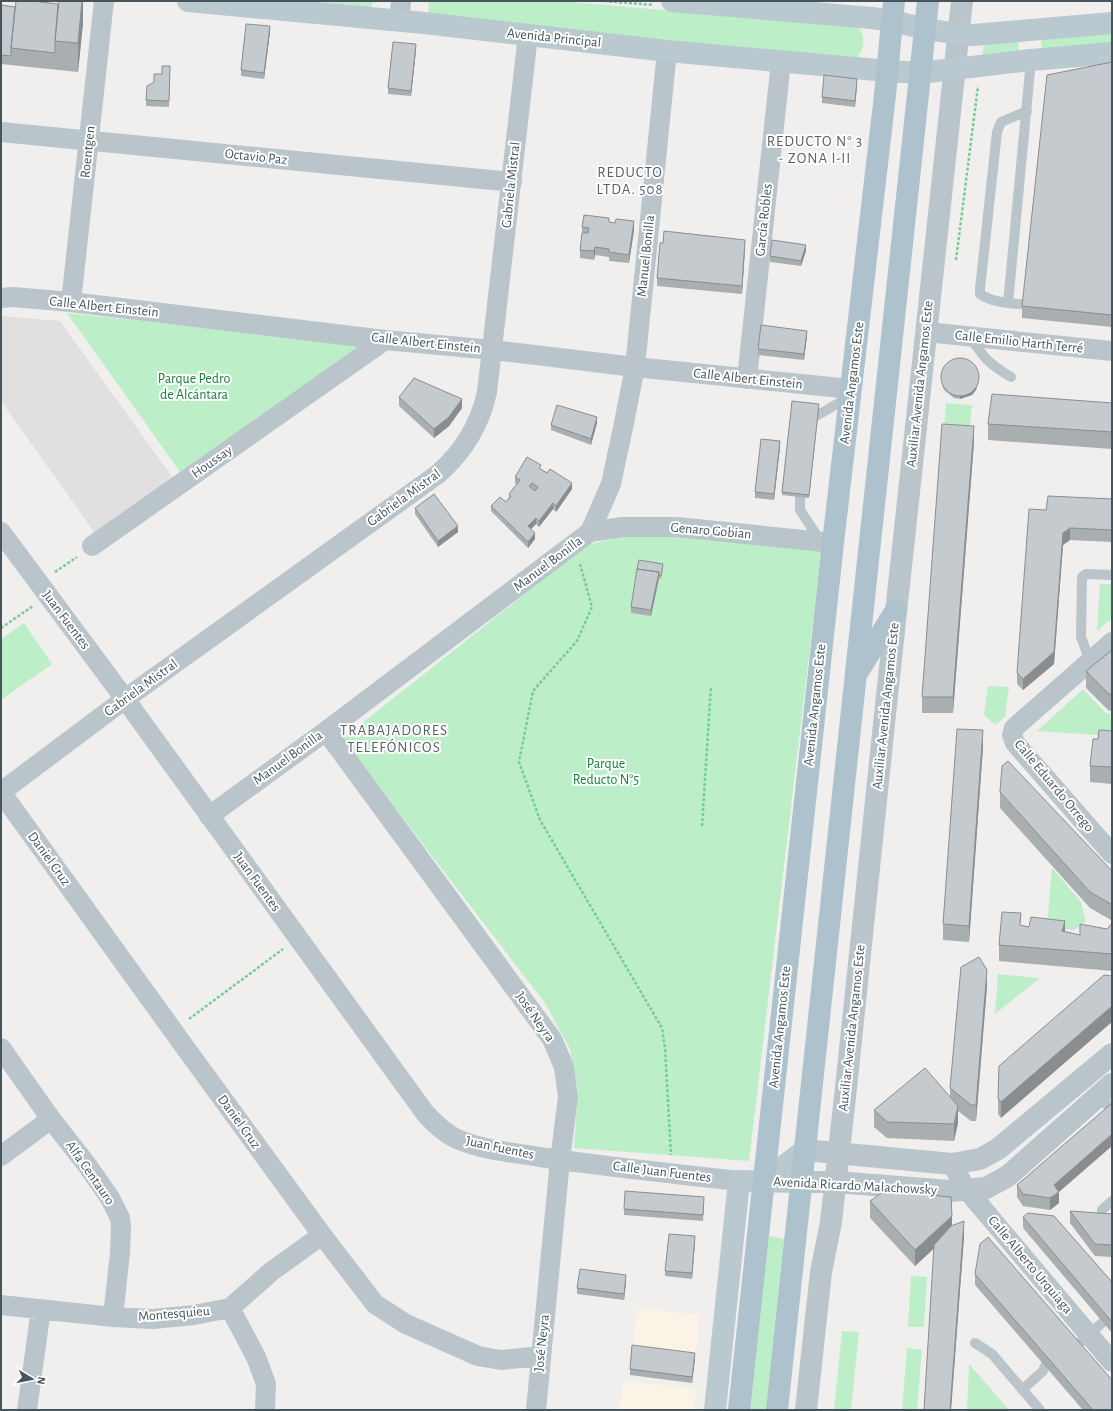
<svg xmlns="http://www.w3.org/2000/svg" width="1113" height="1411" viewBox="0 0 1113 1411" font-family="'Alegreya Sans',sans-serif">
	<rect width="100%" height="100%" fill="#f1eeee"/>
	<!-- commercial -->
	<path fill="#fcf3e7" d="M638,1308l62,7 -5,44 -63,-8z
		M624,1381l72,8 -3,21h-74z"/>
	<!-- education -->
	<path fill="#e2dfe1" d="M1,316l59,5 115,160 -78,55 -96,-135z"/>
	<!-- green -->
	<path fill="#bcefc8" d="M311,1h62l-2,7z
		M429,1h131l299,26c7,14 6,22 -4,33l-427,-45z
		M1112,32v12l-70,7 -1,-11z
		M984,42h34l2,12 -38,3z
		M67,313l296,31 -183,128z
		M946,403l26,2 -3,26 -25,-1z
		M678,532l144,14 -73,615 -175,-13 4,-57 -8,-42 -25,-46 -203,-264 179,-142 62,-51 41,-10z
		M1100,584h12v34l-15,13z
		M24,623l28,41 -51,36v-61z
		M988,686l21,1 -4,30 -10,8 -11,-10z
		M1083,689l23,24 6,1v22l-75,-5z
		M1052,868l29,34 5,19 -12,9 -27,-3z
		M998,974l42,4 -45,36z
		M768,1236l18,3 -20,171h-17z
		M911,1276l16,1 -3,50h-16z
		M842,1331l17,1 -8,78h-17z
		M907,1348l15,2 -5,60h-15z
		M969,1364l40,46h-42z"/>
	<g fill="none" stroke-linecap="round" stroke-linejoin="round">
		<!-- path -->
		<path stroke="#74cd94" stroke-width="2.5" stroke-dasharray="3 2" stroke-linecap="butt" d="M604,1l50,4
			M956,260l22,-174
			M580,564l12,43 -15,34 -44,50 -14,71 21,58 122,208 3,20 6,107
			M55,572l22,-15
			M1,628l32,-22
			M702,826l9,-140
			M189,1019l94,-70"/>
		<!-- service -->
		<path stroke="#b9c5cb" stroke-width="10" d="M1027,111l-26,11 -4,10 -17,157v5c13,10 40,10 56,11
			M1008,303l23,-243
			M970,337c14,21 19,27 41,40
			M818,415l31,-18
			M800,497v13l21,32
			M1090,661l-9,-24 1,-60 4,-3 26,1
			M1099,1096l13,14
			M1102,1210l10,-9
			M975,1343l17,11 48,56
			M1074,1348l29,-26
			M1022,1390l21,-19 2,-5"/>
		<!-- minor -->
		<path stroke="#b9c5cb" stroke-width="20" d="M399,21l2,-20
			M1,132l511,50
			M1,298l12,-1 58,5 314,38 108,10 142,17 216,22
			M71,302l33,-301
			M926,332l186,19
			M747,379l34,-318
			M1,532l124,167 300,414c10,11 19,20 32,26 28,12 60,14 89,19 64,9 129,16 193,23
			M590,532l32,-5h55l156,16
			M92,546l293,-206
			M1112,642l-98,86 -2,7 3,8 97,111
			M326,731l226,308 12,28 4,30 -8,63 -24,250
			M1,792l124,-93 313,-225c25,-22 42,-49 49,-82l41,-357
			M1,792l183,254 138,189 53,69 31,20 72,32 23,4 40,-4
			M209,816l117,-85 264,-199 21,-48 13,-61 11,-56 32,-316
			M1,1048l50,71 36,46 23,33 10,20 1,9 -1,26 -7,64
			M1,1156l50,-37
			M952,1164l14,25 146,173
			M1,1305l112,12 40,2 41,-4 36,-7 42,-37 50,-36
			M230,1308l26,49 10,27 -1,26
			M27,1410l14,-101"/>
		<!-- tertiary -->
		<path stroke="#b9c5cb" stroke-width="22" d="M805,1150l147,14 28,-5 18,-10 114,-95
			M801,1182h34l115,9 36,-3 22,-12 104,-92
			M806,1410l15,-138 10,-50 15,-134 40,-383 76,-704"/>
		<!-- secondary -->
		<path stroke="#bac8d0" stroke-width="22" d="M188,1l236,22 243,28 221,20 32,2 111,-13 81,-7
			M672,1l200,17 20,3 34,8 32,5 15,1 139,-12
			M764,1181l41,-31
			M715,1410l24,-229 62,1"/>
		<!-- primary -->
		<path stroke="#aec2cd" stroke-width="22" d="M859,670l37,-60
			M739,1410l94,-867 52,-448 9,-94
			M777,1410l151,-1409"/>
	</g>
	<!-- wall -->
	<path fill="#a9aeb1" d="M83,1v22l-5,49 -77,-8v-59l14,2 43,-3z
		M270,32l-6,47 -23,-3v-6z
		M416,50l-5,46 -23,-2v-6z
		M1112,62v265l-90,-9v-12z
		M170,72l-1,35 -23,-1v-6l8,-18 8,-8z
		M857,85l-2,22 -33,-4v-6z
		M609,222l25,8 -5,33 -20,-2v-4l-14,-2 -1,5 -14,-2v-8l2,-15v-8z
		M745,248l-3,46 -85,-8v-8z
		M806,251l-5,15 -31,-4v-6z
		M807,336l-3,24 -46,-5v-6z
		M943,370l36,8 -3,12 -4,5 -12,4 -6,-1 -10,-8 -2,-5z
		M399,397l63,11 -13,18 -15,12 -35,-32z
		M1112,403v46l-124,-9v-16z
		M819,407l-10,91 -27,-3v-3z
		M597,423l-6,22 -40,-15v-5z
		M974,442l-21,271h-31v-16z
		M780,447l-6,53 -19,-2v-6z
		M541,469l31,20 -16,23 -3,-3 -14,18 -3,-3 -5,5 4,10 -7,9 -37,-37v-5l15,-4 3,-5v-3l8,-10 -2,-1v-6z
		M1112,499v43l-42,-2 -7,5 -9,119 -31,26 -6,-6v-11l29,-163z
		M415,508l43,24 -20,15 -23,-33z
		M663,567l-2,12 -2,-1 -8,38 -20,-3v-6z
		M1112,650v60l-3,1 -23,-23v-17z
		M1112,731v53l-22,-2v-16l8,-27z
		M983,747l-14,195 -26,-2v-16z
		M1000,792l112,79v100l-113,-10v-16l22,-20 8,2 36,5 15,3v-11l27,5 5,-6 -1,-3 -21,-12 -90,-100z
		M1104,975l-103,143 -3,-4v-16z
		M987,986l-11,135h-5l-13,-10v12l-4,18 -67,-3 -13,-11v-17l76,-13v-9z
		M1017,1185l42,7v11l-9,7 -27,-4 -6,-9z
		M870,1201l82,25 12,11 -13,173h-27l10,-162 -19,18 -45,-48z
		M704,1203l-1,18 -79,-6v-6z
		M1070,1211l42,3v43l-17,-1 -25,-33z
		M1023,1217l89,65v51l-89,-105z
		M695,1242l-3,37 -27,-3v-5z
		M975,1274l137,136h-29l-108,-125z
		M626,1281l-2,19 -47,-6v-6z
		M695,1359l-3,24 -62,-8v-6z"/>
	<!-- shaded-wall -->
	<path fill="#8a8d90" d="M82,1h1v22l-5,49v-29z
		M270,26v6l-6,47v-6z
		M416,44v6l-5,46v-5z
		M857,79v6l-2,22v-6z
		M634,221v9l-5,33v-8z
		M745,240v8l-3,46v-8z
		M806,245v6l-5,15v-5z
		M595,247v8l-1,5v-9z
		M807,331v5l-3,24v-6z
		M979,375v3l-3,12 -4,5 -12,4v-3z
		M462,399v9l-13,18 -15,12v-9z
		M597,417v6l-6,22v-6z
		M974,426v16l-21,271v-16z
		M780,441v6l-6,53v-6z
		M572,483v6l-16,23v-6z
		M553,503v6l-14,18v-6z
		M536,518v6l-8,8v-6z
		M458,526v6l-20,15v-6z
		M1070,528v12l-7,5 -9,119 -31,26v-11l40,-146z
		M535,533v6l-7,9v-6z
		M659,572v6l-8,38v-6z
		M983,730v17l-14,195v-16z
		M1065,921v17l-3,-7z
		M987,970v16l-11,135v-16z
		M1112,1006v16l-111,96v-16z
		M958,1106v17l-4,18v-17z
		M1112,1134v12l-53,46v11l-9,7v-12l4,-13z
		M952,1216v16l-37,34v-16z
		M964,1221v16l-13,173h-1z
		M695,1236v6l-3,37v-6z
		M626,1275v6l-2,19v-6z
		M695,1353v6l-3,24v-6z"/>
	<!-- building -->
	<path fill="#c5cace" stroke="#8a8d90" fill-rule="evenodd" d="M16,1h16l26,3 -3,37v12l-44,-5z
		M59,1h23l-4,42 -23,-2z
		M1,5l14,2 -4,41v8l-10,-1z
		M246,24l24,2 -6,47 -23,-3z
		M393,42l23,2 -5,47 -23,-3z
		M1112,62v253l-90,-9 25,-231z
		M162,66h8l-1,35 -23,-1 1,-14 7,-4v-8h8z
		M824,75l33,4 -2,22 -33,-4z
		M584,215l25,3v4l6,1 1,-4 18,2 -5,34 -20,-3v-3l-14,-2 -1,4 -14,-1 2,-17h6l1,-5 -7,-1z
		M664,231l81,9 -3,46 -85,-8 3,-35h3z
		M772,240l34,5 -5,16 -31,-5z
		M761,325l46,6 -3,23 -46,-5z
		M941 377a19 19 0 1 1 38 0a19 19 0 1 1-38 0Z
		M414,378l48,21 -13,18 -15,12 -35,-32z
		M992,394l120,9v29l-124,-8z
		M792,401l27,3 -10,91 -27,-3z
		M557,405l40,12 -6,22 -40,-14z
		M942,424l32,2 -21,271h-31z
		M761,439l19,2 -6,53 -19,-2z
		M527,457l14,8 -2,3 8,5 3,-4 22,14 -16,23 -3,-3 -14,18 -3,-3 -8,8 7,7 -7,9 -37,-36 9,-9 6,5 5,-6 -2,-2 11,-14 -5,-3zM532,483l6,4 -3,4 -6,-5z
		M434,494l24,32 -20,15 -23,-33z
		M1048,496l64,3v31l-42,-2 -7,5 -9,119 -31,27 -6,-6 12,-164 17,1z
		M639,560l24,4 -2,12 -2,-1v-3l-22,-3z
		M637,569l22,3 -8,38 -20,-3z
		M1112,650v44h-3l-23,-23z
		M957,729l26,1 -14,196 -26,-2z
		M1099,730l13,1v36l-22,-1 3,-27h5z
		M1008,761l104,110v36l-1,-3 -21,-12 -90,-100 2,-26z
		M1002,912l19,1 -1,12 9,2 2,-10 34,4 -3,10 18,4v-11l27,5 5,-6v31l-113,-9z
		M979,957l8,13 -11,135h-5l-21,-17 11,-121z
		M1104,975l8,1v30l-111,96 -3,-4 1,-32z
		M925,1068l33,38 -4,18 -67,-2 -13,-12z
		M1112,1103v31l-58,51 5,7 -9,6 -27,-4 -6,-9z
		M625,1191l79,6 -1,18 -79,-6z
		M884,1191l67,6 1,19 -37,34 -45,-49z
		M1070,1211l42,3v31l-17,-1z
		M1028,1213l26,3 58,66v40l-89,-105z
		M964,1221l-14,189h-26l10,-165 17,-19z
		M669,1234l26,2 -3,37 -27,-2z
		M988,1237l124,143v30h-19l-118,-136 5,-30z
		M580,1269l46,6 -2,19 -47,-6z
		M632,1345l63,8 -3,24 -62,-8z"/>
	<g text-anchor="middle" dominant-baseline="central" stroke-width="4" stroke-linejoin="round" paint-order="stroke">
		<!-- street labels -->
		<g font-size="14" fill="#46555c" stroke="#fff">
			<text transform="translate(554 38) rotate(6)">Avenida Principal</text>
			<text transform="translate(88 152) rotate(-84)">Roentgen</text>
			<text transform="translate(256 157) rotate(6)">Octavio Paz</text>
			<text transform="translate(511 185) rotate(-84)">Gabriela Mistral</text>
			<text transform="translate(764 220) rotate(-84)">García Robles</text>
			<text transform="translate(646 256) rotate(-84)">Manuel Bonilla</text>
			<text transform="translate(104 307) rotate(6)">Calle Albert Einstein</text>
			<text transform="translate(1019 342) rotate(6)">Calle Emilio Harth Terré</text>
			<text transform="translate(426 343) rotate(6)">Calle Albert Einstein</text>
			<text transform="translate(748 379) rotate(6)">Calle Albert Einstein</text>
			<text transform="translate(852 383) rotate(-83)">Avenida Angamos Este</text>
			<text transform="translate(920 384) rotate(-84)">Auxiliar Avenida Angamos Este</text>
			<text transform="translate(212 462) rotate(-35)">Houssay</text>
			<text transform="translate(404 498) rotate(-36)">Gabriela Mistral</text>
			<text transform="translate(711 531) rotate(5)">Genaro Gobian</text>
			<text transform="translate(548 564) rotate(-37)">Manuel Bonilla</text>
			<text transform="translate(66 620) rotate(53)">Juan Fuentes</text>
			<text transform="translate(141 688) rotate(-36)">Gabriela Mistral</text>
			<text transform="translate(815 705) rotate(-84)">Avenida Angamos Este</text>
			<text transform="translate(886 706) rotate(-84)">Auxiliar Avenida Angamos Este</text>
			<text transform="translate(288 758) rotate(-36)">Manuel Bonilla</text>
			<text transform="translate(1054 786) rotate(50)">Calle Eduardo Orrego</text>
			<text transform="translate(49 859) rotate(54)">Daniel Cruz</text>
			<text transform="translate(257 882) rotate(54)">Juan Fuentes</text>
			<text transform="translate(535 1017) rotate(55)">José Neyra</text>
			<text transform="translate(780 1027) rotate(-84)">Avenida Angamos Este</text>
			<text transform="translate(852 1028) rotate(-84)">Auxiliar Avenida Angamos Este</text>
			<text transform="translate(239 1122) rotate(54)">Daniel Cruz</text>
			<text transform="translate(500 1148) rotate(12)">Juan Fuentes</text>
			<text transform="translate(662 1172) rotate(7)">Calle Juan Fuentes</text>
			<text transform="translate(90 1173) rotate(55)">Alfa Centauro</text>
			<text transform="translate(855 1186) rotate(3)">Avenida Ricardo Malachowsky</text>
			<text transform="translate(1030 1265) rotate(50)">Calle Alberto Urquiaga</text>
			<text transform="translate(174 1314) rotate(-5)">Montesquieu</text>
			<text transform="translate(542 1343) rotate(-84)">José Neyra</text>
		</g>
		<!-- park labels -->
		<g font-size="14" fill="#167e3b" stroke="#fff">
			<text x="194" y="379">Parque Pedro<tspan x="194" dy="16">de Alcántara</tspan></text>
			<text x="606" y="764">Parque<tspan x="606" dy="16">Reducto N°5</tspan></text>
		</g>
		<!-- neighbourhood labels -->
		<g font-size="15" letter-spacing="1" fill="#5b6063" stroke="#fff">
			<text x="815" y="141">REDUCTO N° 3<tspan x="815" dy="17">- ZONA I-II</tspan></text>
			<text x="630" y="172">REDUCTO<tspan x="630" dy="17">LTDA. 508</tspan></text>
			<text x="394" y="730">TRABAJADORES<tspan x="394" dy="17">TELEFÓNICOS</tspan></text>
		</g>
	</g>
	<!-- border -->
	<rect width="1113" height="1411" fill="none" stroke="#46555c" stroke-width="4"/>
	<!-- north arrow -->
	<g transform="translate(32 1379) rotate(100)" stroke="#ffffff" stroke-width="3" paint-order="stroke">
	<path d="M0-3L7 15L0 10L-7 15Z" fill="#46555c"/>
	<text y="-6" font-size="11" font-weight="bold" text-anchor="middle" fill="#46555c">N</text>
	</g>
</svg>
